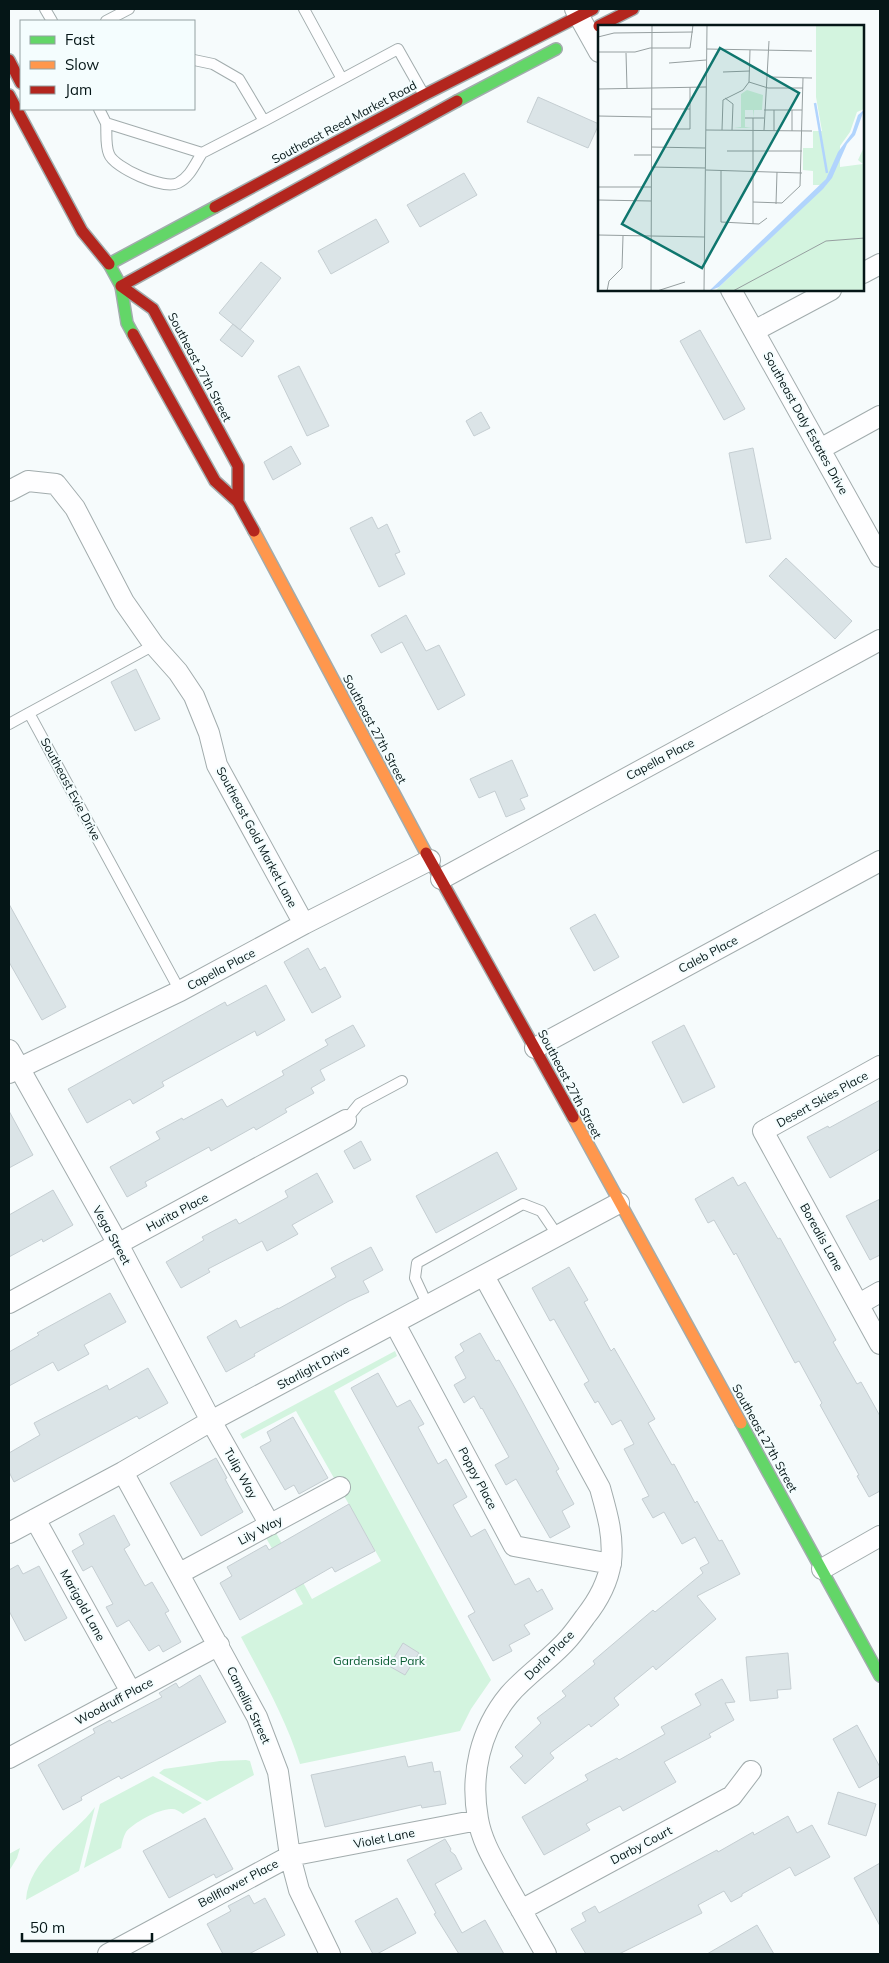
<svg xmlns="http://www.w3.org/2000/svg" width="889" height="1963" viewBox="0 0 889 1963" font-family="Mulish,sans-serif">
	<rect width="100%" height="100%" fill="#f6fbfc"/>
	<!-- green -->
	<path fill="#d3f4df" d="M395,1351l2,5 -63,35 157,289 -20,29 -11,22 -160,33c-14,-45 -37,-85 -59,-127l62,-33 -38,-68 10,-5 37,68 69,-38 -85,-150 -53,28 -3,-5z
		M246,1760l4,1 4,14 -47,26 -48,-28 5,-4 56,-8z
		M153,1776l49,27 -19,11c-4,-3 -7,-5 -11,-5 -12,-1 -39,14 -46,23 -3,5 -4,11 -5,16l-37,20 16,-64z
		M95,1807l-16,64 -53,29c3,-42 47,-63 69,-93z
		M20,1848l-3,10 -8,13v-17z"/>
	<!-- building -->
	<path fill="#dbe4e7" stroke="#c5ced2" d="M538,97l61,27 -11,24 -61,-26z
		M464,173l13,22 -57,32 -13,-22z
		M376,219l13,23 -58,32 -13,-23z
		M261,262l20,16 -41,52 -21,-17z
		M233,324l21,17 -12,16 -22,-17z
		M700,330l45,79 -21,11 -44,-79z
		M299,366l30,60 -22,10 -29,-60z
		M481,412l9,16 -16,8 -8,-15z
		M291,446l10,18 -28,16 -9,-18z
		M753,448l18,91 -25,4 -17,-90z
		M372,517l6,12 9,-5 13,28 -5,2 10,20 -26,13 -29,-59z
		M786,558l66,63 -17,18 -66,-63z
		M406,615l20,36 13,-6 26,50 -27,15 -36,-68 -21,11 -10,-18z
		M136,669l24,50 -25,12 -24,-49z
		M512,760l16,36 -8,3 5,10 -19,8 -11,-26 -16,7 -9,-19z
		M9,904l57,103 -24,13 -33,-58z
		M595,914l24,43 -25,14 -24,-43z
		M308,948l12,22 5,-3 16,30 -29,16 -28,-51z
		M266,985l19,35 -28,16 -2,-5 -93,51 2,4 -31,18 -3,-5 -43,24 -19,-34 157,-87 2,4z
		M353,1025l12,21 -45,24 5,10 -14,8 3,5 -29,16 2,3 -31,18 -2,-3 -43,24 -2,-4 -64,35 2,4 -20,11 -17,-30 50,-28 -4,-7 26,-14 1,2 39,-21 5,8 57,-32 -2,-4 46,-26 -3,-5z
		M684,1025l31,62 -32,16 -31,-61z
		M880,1100v49l-50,29 -23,-41 21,-11 1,2z
		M9,1111l24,44 -24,13z
		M361,1141l10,19 -17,9 -10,-18z
		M497,1152l20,37 -81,44 -20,-37z
		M317,1173l16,29 -41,23 6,9 -31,17 -5,-10 -54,28 2,3 -29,16 -15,-26 38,-22 -2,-3 34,-18 3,5 49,-27 -3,-6z
		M733,1177l5,9 7,-4 33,57 2,-1 56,102 -3,2 24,42 4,-2 19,34v75l-11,6 -12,-21 2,-1 -39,-70 2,-2 -23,-42 -4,2 -59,-110 -2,2 -20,-35 -6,3 -13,-24z
		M53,1190l20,35 -30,17 -1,-3 -33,18v-42z
		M880,1199v56l-10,5 -24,-44z
		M371,1247l12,23 -20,11 6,11 -20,9 -95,53 1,2 -29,16 -19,-35 29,-17 4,8 38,-20v1l58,-32 -5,-9z
		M569,1267l19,33 -4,2 27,49 3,-3 41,71 -7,4 24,42 2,-1 21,39 2,-2 22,40 3,-1 18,34 -43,22 19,23 -60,51 -3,-4 -39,32 5,7 -28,22 -2,-3 -39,29 4,5 -29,26 -15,-17 13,-11 -8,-9 26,-24 -4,-5 29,-22 -4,-5 33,-27 -2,-3 60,-51 2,2 48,-39 -3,-5 9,-5 -14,-26 -13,7 -18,-32 -11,6 -11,-19 7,-3 -25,-47 10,-5 -13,-24 -9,5 -14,-24 -3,2 -11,-19 5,-3 -35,-62 -4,2 -18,-33z
		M110,1293l16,29 -42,23 5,9 -31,17 -5,-9 -44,24v-34l30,-17 -2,-2z
		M480,1333l16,28 3,-1 17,30 43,79 -3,2 18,33 -12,7 8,16 -20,11 -34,-59 -10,6 -11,-20 14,-8 -27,-49 -1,1 -7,-13 -10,7 -10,-18 12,-7 -11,-21 9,-6 -4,-7z
		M148,1368l20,35 -29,16 -2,-3 -123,66 -5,-10v-19l31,-18 -6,-12 73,-38 2,5z
		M378,1373l19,34 13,-7 14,24 -6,3 20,37 8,-5 21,38 -14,8 18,32 14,-8 30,56 14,-7 8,14 5,-3 11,20 -29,16 6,9 -21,11 3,6 -19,10 -25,-45 7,-4 -124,-224z
		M293,1417l35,61 -29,16 -5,-9 -9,5 -25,-43 11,-6 -4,-9z
		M216,1458l11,20 -2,1 18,33 -42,24 -31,-53z
		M349,1504l26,47 -40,21 -3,-5 -92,53 -20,-37 12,-7 -5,-9 39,-22 3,5z
		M114,1515l16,30 -6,4 21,37 7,-4 17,29 -4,2 16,29 -18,10 -4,-7 -10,6 -20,-31 -12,7 -11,-20 7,-3 -21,-38 -9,5 -11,-20 12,-7 -5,-10z
		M18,1565l5,9 16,-8 28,52 -42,23 -16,-30v-41z
		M403,1643l16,10 -14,22 -16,-9z
		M788,1653l3,36 -14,1 1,8 -28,3 -4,-44z
		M200,1675l26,47 -105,57 -2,-3 -38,21 1,3 -19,10 -25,-45 57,-32 -2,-4 17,-9 2,3 50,-26 -3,-4 17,-10 3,5z
		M722,1679l13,23 -10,1 9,17 -25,14 2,3 -47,25 12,20 -53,29 -3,-5 -34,18 4,6 -46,25 -22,-38 66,-37 -3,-5 32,-17 2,2 46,-26 -4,-7 40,-22 -6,-11z
		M857,1725l23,42v9l-21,12 -26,-49z
		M405,1756l3,11 24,-5 2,10 6,-1 6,33 -24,4 -1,-3 -96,22 -14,-52z
		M838,1792l38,12 -10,32 -38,-12z
		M788,1816l9,17 15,-8 18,32 -35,19 -5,-9 -48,27v2l-11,6 -7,-11 -26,14 4,8 -83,41h-33l-15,-25 15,-8 -4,-8 13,-7 4,7 118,-63 1,2 35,-20 1,3z
		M205,1818l28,51 -17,9 -2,-4 -45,24 -26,-47z
		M445,1839l6,10 -1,2 5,4 7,14 -27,15 27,49 23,-13 19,34h-45l-25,-40 2,-1 -29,-53z
		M880,1863v63l-26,-48z
		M249,1895l5,9 11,-6 20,37 -36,19h-26l-16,-30 24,-13 -3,-5z
		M397,1898l19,35 -39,21h-4l-18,-33z
		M757,1925l17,29h-67z"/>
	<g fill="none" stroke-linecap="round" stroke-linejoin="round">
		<!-- lane casing -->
		<g stroke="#a2acad" stroke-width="12">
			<path id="lane" d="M45,9l7,12
				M304,9l38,70
				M106,21l23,-12
				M194,60l19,4 26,15 25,42 134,-72 26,46
				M99,109l7,14
				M202,153c-7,11 -12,24 -24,30 -14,7 -64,-15 -69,-29 -4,-9 -2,-22 -3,-31l96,30 62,-32
				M154,645l-125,68 151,278
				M9,724l20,-11
				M346,1120l13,-16 43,-23
				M428,1306l-13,-28 2,-15 106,-59 18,7 17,25"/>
		</g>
		<!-- street casing -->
		<g stroke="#a2acad" stroke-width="22">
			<path id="street" d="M575,9l24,43
				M863,273l17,-9
				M731,290l149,267
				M754,331l77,-41
				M820,449l60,-33
				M9,491l19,-10 28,3 19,24 49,94 30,43 24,27 16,24 15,37 8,32 87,159
				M441,879l439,-239
				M535,1048l345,-187
				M9,1050l109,194 93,177 59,104
				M880,1066l-117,65 117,213
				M9,1073l171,-82 124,-67 126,-64
				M484,1276l116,212c7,25 14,48 11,74 -3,20 -14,40 -26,55 -5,7 -10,14 -16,21 -18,21 -42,36 -60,57 -29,35 -39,80 -31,124 4,24 18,45 29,66 13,23 26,46 39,69
				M9,1303l337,-183
				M859,1304l21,-12
				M395,1324l119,222 97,18
				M123,1472l134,245 21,55 12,84 9,34 31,64
				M35,1519l96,173
				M9,1533l114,-61 88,-51 408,-218
				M822,1569l58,-33
				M180,1573l160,-86
				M9,1758l210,-113
				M521,1910l211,-114 19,-25
				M108,1954l182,-98 188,-36"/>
		</g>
		<!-- fast casing -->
		<g stroke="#a2acad" stroke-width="14">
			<path id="fast" d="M457,101l99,-52
				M133,334l-6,-11 -6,-37 -12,-22 106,-57
				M741,1423l139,253"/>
		</g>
		<!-- slow casing -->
		<g stroke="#a2acad" stroke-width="14">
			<path id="slow" d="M254,531l172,322
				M573,1117l168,306"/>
		</g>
		<!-- jam casing -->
		<g stroke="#a2acad" stroke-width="14">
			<path id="jam" d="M599,26l34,-17
				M9,60l12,23
				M9,95l73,136 27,33
				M215,207l209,-112 169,-86
				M121,286l336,-185
				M121,286l32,23 85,157v36
				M133,334l82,147 23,21 16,29
				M426,853l147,264"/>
		</g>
		<!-- lane -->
		<use href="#lane" stroke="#fefeff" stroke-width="10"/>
		<!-- street -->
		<use href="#street" stroke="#fefeff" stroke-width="20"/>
		<!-- fast -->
		<use href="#fast" stroke="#63d668" stroke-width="11"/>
		<!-- slow -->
		<use href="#slow" stroke="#ff974d" stroke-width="11"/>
		<!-- jam -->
		<use href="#jam" stroke="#b3261e" stroke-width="11"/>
	</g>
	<g text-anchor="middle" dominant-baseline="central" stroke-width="4" stroke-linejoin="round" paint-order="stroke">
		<!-- street labels -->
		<g font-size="12" fill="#051617" stroke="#f4fdfe">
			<text transform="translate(344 122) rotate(-28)">Southeast Reed Market Road</text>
			<text transform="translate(200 367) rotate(62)">Southeast 27th Street</text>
			<text transform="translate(806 423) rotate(61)">Southeast Daly Estates Drive</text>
			<text transform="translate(375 729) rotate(62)">Southeast 27th Street</text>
			<text transform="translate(660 759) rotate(-28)">Capella Place</text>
			<text transform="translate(71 789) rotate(62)">Southeast Evie Drive</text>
			<text transform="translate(257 837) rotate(62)">Southeast Gold Market Lane</text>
			<text transform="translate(708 954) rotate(-28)">Caleb Place</text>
			<text transform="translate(221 969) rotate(-28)">Capella Place</text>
			<text transform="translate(570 1084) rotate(62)">Southeast 27th Street</text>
			<text transform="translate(822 1099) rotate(-29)">Desert Skies Place</text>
			<text transform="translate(177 1212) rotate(-28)">Hurita Place</text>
			<text transform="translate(112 1235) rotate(61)">Vega Street</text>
			<text transform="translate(822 1237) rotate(61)">Borealis Lane</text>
			<text transform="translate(313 1367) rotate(-28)">Starlight Drive</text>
			<text transform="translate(765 1438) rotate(61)">Southeast 27th Street</text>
			<text transform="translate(241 1473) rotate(61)">Tulip Way</text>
			<text transform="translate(478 1478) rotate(62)">Poppy Place</text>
			<text transform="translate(260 1530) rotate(-28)">Lily Way</text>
			<text transform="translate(83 1605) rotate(61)">Marigold Lane</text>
			<text transform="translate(549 1655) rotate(-45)">Darla Place</text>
			<text transform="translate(114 1701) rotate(-28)">Woodruff Place</text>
			<text transform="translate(249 1705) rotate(64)">Camellia Street</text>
			<text transform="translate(384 1838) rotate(-11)">Violet Lane</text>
			<text transform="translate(641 1845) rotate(-28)">Darby Court</text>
			<text transform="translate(238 1883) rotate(-28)">Bellflower Place</text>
		</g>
		<!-- park labels -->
		<g font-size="12" fill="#0a5c32" stroke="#f4fdfe">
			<text x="379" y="1660">Gardenside Park</text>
		</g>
	</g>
	<!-- overview -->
	<g transform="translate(598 25)">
		<rect width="266" height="266" fill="#f6fbfc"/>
		<path d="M218,0h48v84l-7,3 -7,20 -10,14v21l23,-3 -5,-4 6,-13v144h-149l111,-106h-13v-14l-10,-1v-22h10v-17h9l-6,-34zM149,65l16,5 -1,15h-8v8l-1,-8h-8v17l7,1h-18l7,-1v-33z" fill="#d3f4df"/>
		<path d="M266,85l-9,25 -8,9 -15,34 -9,11 -104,98 -10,4 117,-112 12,-27 14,-19 6,-18z" fill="#b1d4fd"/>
		<path fill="none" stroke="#b1d4fd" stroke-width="2.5" d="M217,78l12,70"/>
		<path fill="none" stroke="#969fa0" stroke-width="1" d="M0,12l16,-4 79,-1M109,24l105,2M0,27h37l15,-4h40l3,-23M28,28l1,35M0,34v-34M71,38l37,-3M125,47l27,-1M171,52l43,1M151,57l19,6h35M0,64l108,-2M127,73l8,6 -1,26M53,84h39M166,85h38M176,85v21M194,85v21M0,91l53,1M147,93h19M53,104h39v-42M108,105l106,1M124,105l1,-30 20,-10 6,-8 1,-32M166,105l5,-89M53,122l54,1M129,126h75M36,130h17M53,142l54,1M108,145l96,3M123,145v52l38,2 8,-6M0,162h53M0,175l53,1M155,177l29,1 18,-17 3,-108M178,179l1,-32M155,199v-106M0,210l107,2M9,266l2,-10 13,-13 1,-32M53,266l1,-266M59,266l28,-9M106,266l3,-266M135,266l93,-50 39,-3"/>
		<path fill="#0f766e" fill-opacity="0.15" stroke="#0f766e" stroke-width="2.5" d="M122,23l79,45 -97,175 -80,-44z"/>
		<rect width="266" height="266" fill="none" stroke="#051617" stroke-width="2.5"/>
	</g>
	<!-- border -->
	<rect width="889" height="1963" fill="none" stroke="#051617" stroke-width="20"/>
	<!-- legend -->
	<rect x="20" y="20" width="175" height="90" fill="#f4fdfe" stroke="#94a1a2"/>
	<rect x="30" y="36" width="25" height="8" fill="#63d668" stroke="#94a1a2"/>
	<text x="65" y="45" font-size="15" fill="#051617">Fast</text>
	<rect x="30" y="61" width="25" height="8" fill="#ff974d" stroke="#94a1a2"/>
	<text x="65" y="70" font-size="15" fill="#051617">Slow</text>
	<rect x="30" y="86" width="25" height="8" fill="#b3261e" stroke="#94a1a2"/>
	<text x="65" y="95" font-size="15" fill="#051617">Jam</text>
	<!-- scale -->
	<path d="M22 1933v8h130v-8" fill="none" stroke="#051617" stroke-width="2.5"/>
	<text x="30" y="1933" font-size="15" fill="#051617" stroke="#f4fdfe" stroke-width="4" paint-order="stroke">50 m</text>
</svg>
